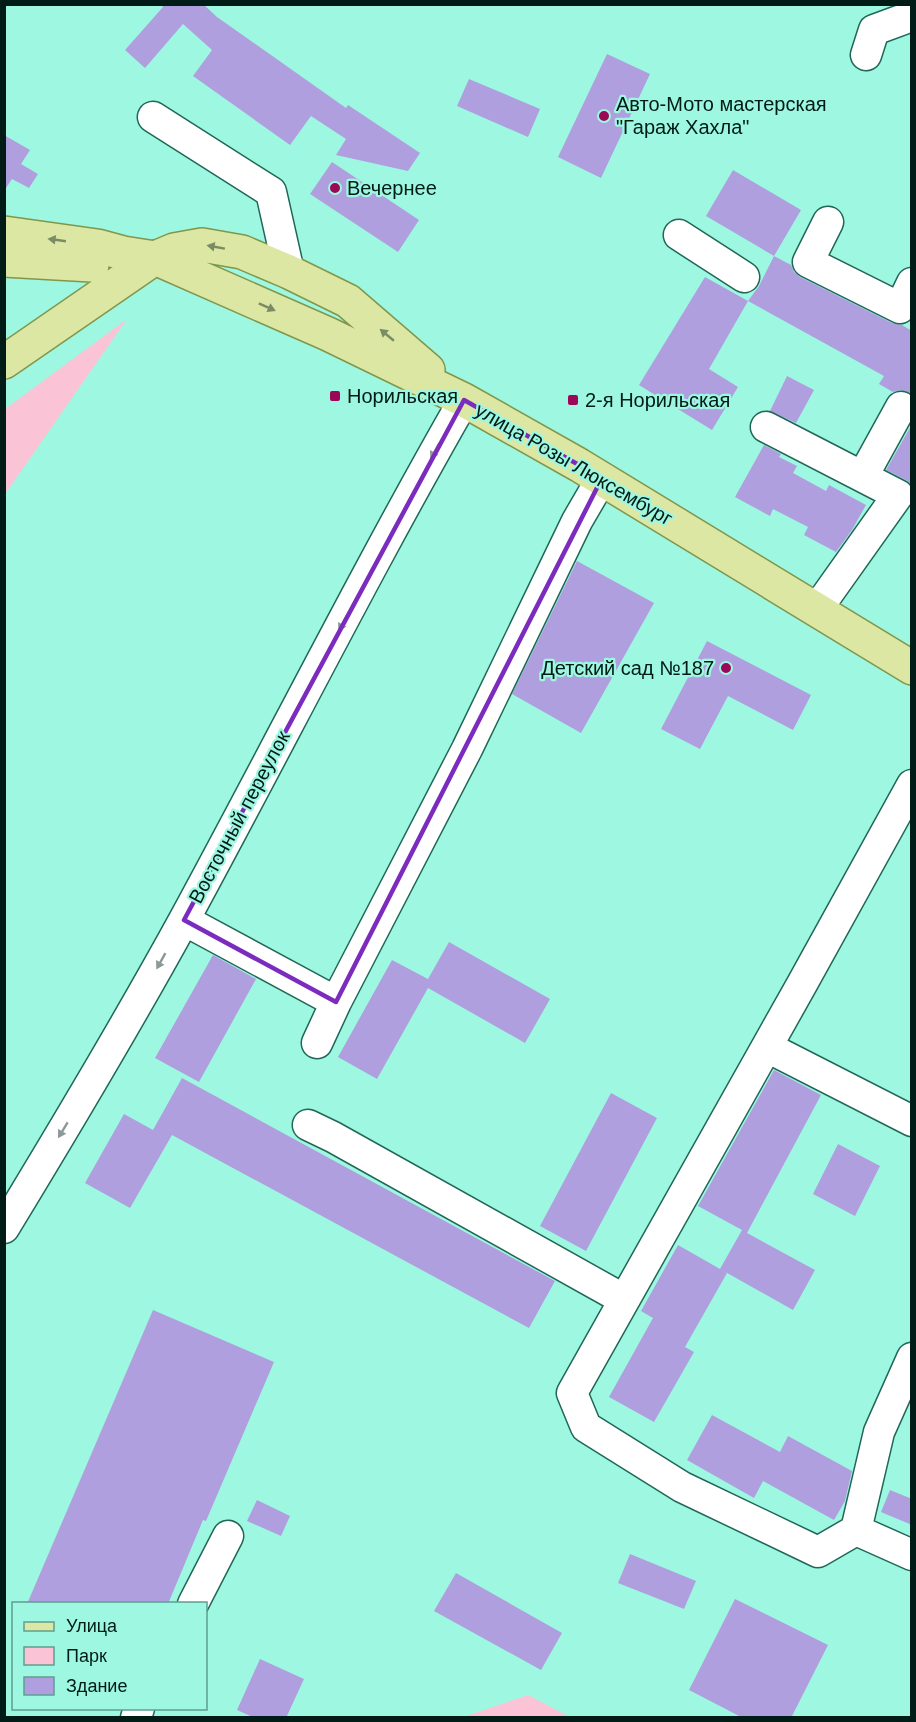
<svg xmlns="http://www.w3.org/2000/svg" width="916" height="1722" viewBox="0 0 916 1722" font-family="Arial,sans-serif">
	<rect width="100%" height="100%" fill="#9ef7e1"/>
	<!-- green -->
	<path fill="#fac4d6" d="M127,319l-119,171 -3,2v-83z
		M528,1695l42,22h-107z"/>
	<!-- building -->
	<path fill="#b09fde" d="M161,4h42l14,13 129,91 2,-3 72,48 -12,18 -72,-16 10,-16 -35,-23 -21,29 -97,-69 19,-26 -29,-26 -38,44 -20,-18 38,-43z
		M607,54l43,20 -49,104 -43,-21z
		M469,79l71,30 -12,28 -71,-31z
		M4,135l26,15 -9,14 17,10 -9,14 -17,-9 -8,12z
		M332,162l87,58 -21,32 -88,-58z
		M733,170l68,40 -27,46 -68,-40z
		M774,256l17,9 3,7 6,5 92,46 10,2 10,6v63l-11,-4 -8,2 -14,-8 5,-8 -136,-75 11,-15z
		M705,277l43,24 -39,68 29,18 -26,43 -73,-45z
		M787,376l27,14 -18,33 -26,-12z
		M912,424v61l-6,-5 -20,-10z
		M764,445l17,9 -2,3 18,9 -4,7 33,18 3,-6 37,20 -14,25 -16,22 -32,-17 4,-8 -35,-18 -3,7 -35,-19z
		M577,561l77,42 -73,130 -69,-39z
		M707,641l104,54 -18,35 -65,-34 -28,53 -39,-20z
		M449,942l101,57 -25,44 -97,-55 -51,91 -39,-22 54,-97 36,19z
		M213,955l43,24 -57,103 -44,-24z
		M774,1070l47,25 -74,138 68,37 -22,40 -73,-41 22,-39 -44,-24z
		M182,1078l373,203 -26,47 -357,-193 -42,73 -45,-25 39,-69 29,16z
		M611,1093l46,25 -71,133 -46,-25z
		M838,1144l42,22 -25,50 -42,-22z
		M678,1245l49,28 -42,74 9,5 -40,70 -45,-25 44,-79 -12,-7z
		M153,1310l121,52 -68,159 -3,-1 -35,84h-141z
		M712,1415l68,37 8,-16 64,35 -7,30 -11,19 -71,-39 -9,17 -67,-38z
		M890,1490l22,9v26l-31,-13z
		M257,1500l33,16 -9,20 -34,-15z
		M630,1554l66,27 -12,28 -66,-26z
		M456,1573l106,60 -21,37 -107,-59z
		M735,1599l93,46 -37,73h-48l-54,-28z
		M260,1659l44,20 -18,39h-31l-18,-8z"/>
	<g fill="none" stroke-linecap="round" stroke-linejoin="round">
		<!-- minor casing -->
		<g stroke="#206758" stroke-width="33">
			<path id="minor" d="M866,55l8,-25 38,-14
				M153,117l118,75 18,80
				M828,222l-20,40 92,46 12,-25
				M679,235l65,42
				M766,427l132,68 -81,114
				M863,476l38,-69
				M184,920l152,82
				M317,1043l19,-41 131,-253 110,-228 25,-43
				M767,1047l145,74
				M308,1125l25,12 290,162
				M4,1228c62,-102 123,-204 180,-308 94,-173 182,-349 280,-520
				M912,1358l-33,74 -23,98 56,25
				M856,1530l-38,22 -136,-65 -96,-60 -14,-34 230,-409 110,-199
				M193,1604l35,-68
				M136,1718l3,-10"/>
		</g>
		<!-- major casing -->
		<g stroke="#81964b" stroke-width="36">
			<path id="major" d="M4,233l93,13 26,7 32,5 173,76 136,66 115,65 333,203
				M4,260l88,5
				M4,362l151,-104 19,-8 28,-5 40,7 47,20 59,29 80,69"/>
		</g>
		<!-- minor -->
		<use href="#minor" stroke="#fff" stroke-width="30"/>
		<!-- major -->
		<use href="#major" stroke="#dde7a4" stroke-width="33"/>
	</g>
	<!-- one-way arrows -->
	<defs><path id="oneway-solid" d="M-6-.8H1V-3.2L6.5 0L1 3.2V.8H-6Z" transform="scale(1.5)"/></defs>
	<g fill="#7a8c64">
		<use href="#oneway-solid" transform="translate(57 240) rotate(-172)"/>
		<use href="#oneway-solid" transform="translate(216 247) rotate(-170)"/>
		<use href="#oneway-solid" transform="translate(267 307) rotate(24)"/>
		<use href="#oneway-solid" transform="translate(387 335) rotate(-140)"/>
	</g>
	<g fill="#8d9996">
		<use href="#oneway-solid" transform="translate(435 451) rotate(119)"/>
		<use href="#oneway-solid" transform="translate(343 623) rotate(118)"/>
		<use href="#oneway-solid" transform="translate(161 961) rotate(119)"/>
		<use href="#oneway-solid" transform="translate(63 1130) rotate(121)"/>
	</g>
	<!-- marked area -->
	<path fill="none" stroke="#7b2cbf" stroke-width="4.5" stroke-linejoin="round" d="M464,400l138,78 -266,524 -152,-82z"/>
	<!-- markers -->
	<g fill="#9b0858" stroke="#9ef7e1" stroke-width="2">
		<circle cx="604" cy="116" r="6"/>
		<circle cx="335" cy="188" r="6"/>
		<rect x="329" y="390" width="12" height="12" rx="3"/>
		<rect x="567" y="394" width="12" height="12" rx="3"/>
		<circle cx="726" cy="668" r="6"/>
	</g>
	<g text-anchor="middle" dominant-baseline="central" stroke-width="4.5" stroke-linejoin="round" paint-order="stroke">
		<!-- poi labels -->
		<g font-size="20" fill="#011c16" stroke="#9ef7e1" text-anchor="start">
			<text x="616" y="104">Авто-Мото мастерская<tspan x="616" dy="23">"Гараж Хахла"</tspan></text>
			<text x="347" y="188">Вечернее</text>
			<text x="347" y="396">Норильская</text>
			<text x="585" y="400">2-я Норильская</text>
			<text x="714" y="668" text-anchor="end">Детский сад №187</text>
		</g>
		<!-- street labels -->
		<g font-size="20" fill="#011c16" stroke="#9ef7e1">
			<text transform="translate(574 464) rotate(30)">улица Розы Люксембург</text>
			<text transform="translate(239 817) rotate(-62)">Восточный переулок</text>
		</g>
	</g>
	<!-- border -->
	<rect width="916" height="1722" fill="none" stroke="#011c16" stroke-width="12"/>
	<!-- legend -->
	<rect x="12" y="1602" width="195" height="108" fill="#9ef7e1" stroke="#5f9f90" stroke-width="1.5"/>
	<rect x="24" y="1622" width="30" height="9" fill="#dde7a4" stroke="#5f9f90" stroke-width="1.5"/>
	<text x="66" y="1632" font-size="18" fill="#011c16">Улица</text>
	<rect x="24" y="1647" width="30" height="18" fill="#fac4d6" stroke="#5f9f90" stroke-width="1.5"/>
	<text x="66" y="1662" font-size="18" fill="#011c16">Парк</text>
	<rect x="24" y="1677" width="30" height="18" fill="#b09fde" stroke="#5f9f90" stroke-width="1.5"/>
	<text x="66" y="1692" font-size="18" fill="#011c16">Здание</text>
</svg>
